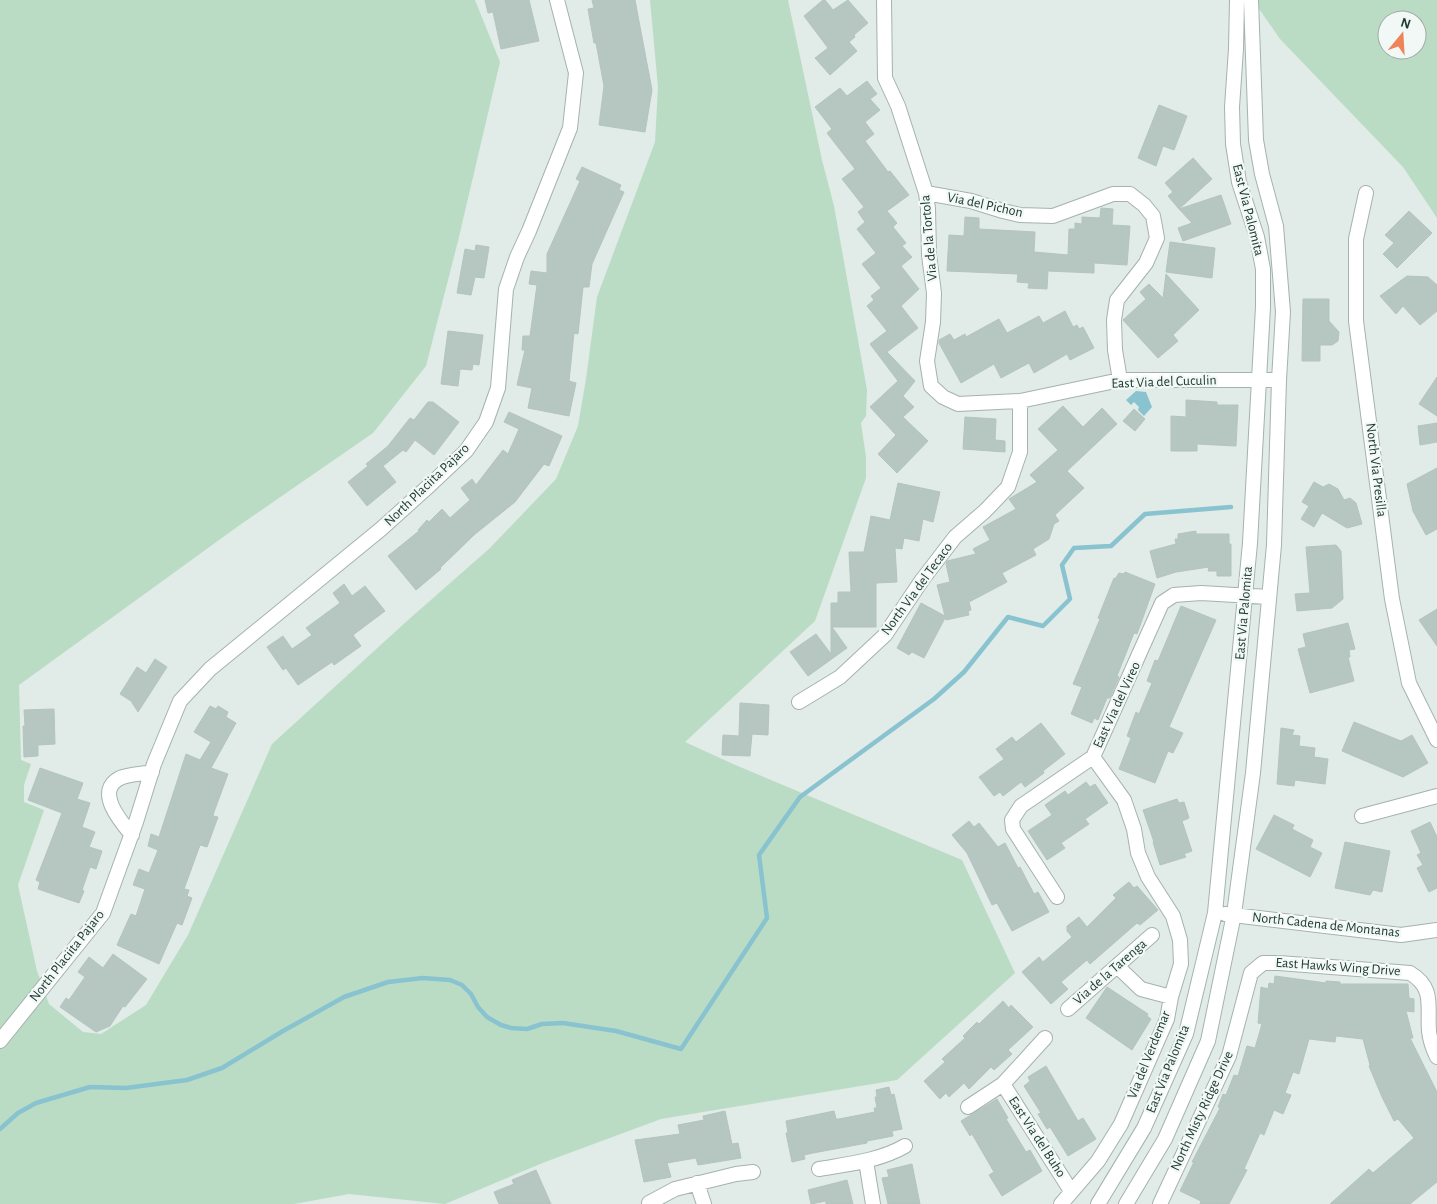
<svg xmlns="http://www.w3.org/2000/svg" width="1437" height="1204" viewBox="0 0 1437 1204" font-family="'Alegreya Sans',sans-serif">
	<rect width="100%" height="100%" fill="#e1ebe7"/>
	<!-- green -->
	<path fill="#badcc4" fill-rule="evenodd" d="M0,0h475l25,62 -42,179 -32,125 -53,67 -136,94 -218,158 2,75 10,4 -7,21v17l20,8 -26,75 19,86 12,33 34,28 18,2 45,-29 42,-70 84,-191 135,-123 83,-73 66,-69 22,-53 8,-47 11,-82 58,-155 3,-55 -8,-87h138l34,160 12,46 33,184 -1,26 -5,7 5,34v21l-51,143 -130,121 48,22 229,96 53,113 -118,107 -236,39 -116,43 -100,42 -96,-10 -55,10h-294z
		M1253,0h184v218l-34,-51 -123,-128zM1387,20h30v30h-30z"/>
	<!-- water -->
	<path fill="#89c3d0" d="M1136,391l10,1 6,15 -8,9 -6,-6 1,-3 -5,-5 -3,3 -5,-5z"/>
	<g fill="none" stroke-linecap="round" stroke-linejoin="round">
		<!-- stream -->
		<path stroke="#89c3d0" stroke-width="4.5" d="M0,1129l18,-16 18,-10 54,-16 36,1 61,-8 35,-12 61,-37 61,-34 44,-15 35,-4 27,2 12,5 9,9 7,13 9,10 14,8 10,3 16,1 15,-5 21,-1 53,8 65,18 86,-131 -8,-63 41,-58 134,-98 30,-27 44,-55 35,9 27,-27 -8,-34 12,-17 37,-2 34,-32 86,-7"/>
	</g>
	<!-- building -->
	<path fill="#b6c6c0" stroke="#b3c5be" d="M485,0h44l10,41 -38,8 -8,-37 -5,1z
		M592,0h43l17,90 -7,42 -46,-7 5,-39 -8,-43h-2l-6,-34 6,-1z
		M823,0h2l8,10 15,-10 20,23 -14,12 1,2 -6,5 8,9 -27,24 -15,-17 13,-10 -24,-32z
		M867,81l10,13 -7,5 10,11 -15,12 9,12 -9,7 23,31 2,-1 19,24 -22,16 10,12 -4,4 13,16 -4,3 10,11 -11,9 18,23 -18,17 17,22 -31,24 28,29 -12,15 11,11 -11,10 25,24 -31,32 -19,-19 18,-19 -26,-28 28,-26 -28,-37 17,-13 -20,-25 7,-6 -3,-4 10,-8 -19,-24 14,-11 -19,-24 8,-7 -7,-10 6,-5 -22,-28 13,-10 -28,-36 5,-4 -17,-22 25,-19 7,8z
		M1159,105l28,11 -13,34 -11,-4 -7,20 -18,-8z
		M1193,158l19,21 -33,30 -11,-13 5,-4 -8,-9z
		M582,167l39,18 -2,5 5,2 -32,72 -3,23h-6l-5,47 -4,-1 -5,48 7,2 -7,33 -41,-8 4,-20 -15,-3 8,-35h-3l1,-14h7l7,-51 -8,-1 2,-13 16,2v-19l33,-73 -4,-2z
		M1221,195l10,29 -48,17 -5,-13 14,-5 -13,-14z
		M1101,208l12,1 -1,16 18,1 -3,39 -33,-2v10l-46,-2 -1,18 -19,-1 1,-5 -12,-1 1,-8 -71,-3 2,-36 15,1 1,-19 14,1v11l56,3 -1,20 34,3 1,-26h6v-6l7,1v-7l18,1z
		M1409,211l23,22 -35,35 -14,-14 11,-11 -9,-8z
		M1170,242l45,6 -3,30 -46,-6z
		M476,245l13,2 -5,31 -9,-1 -4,18 -14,-2 8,-44 10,2z
		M1166,274l33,36 -26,25 5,6 -20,17 -35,-38 23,-21 -6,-7 9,-8 14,14z
		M1407,276l21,1 9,8v26l-17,14 -17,-19 -7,8 -16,-18z
		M1303,299h26v22l10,11 -1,9 -6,4h-12v16h-18z
		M1065,311l8,16 4,-2 2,4 4,-2 11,21 -24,12 -3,-6 -33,19 -5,-10 -28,15 -7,-14 -33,19 -22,-40v-3l11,-6 4,6 11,-6 1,3 33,-18 8,14 32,-17 4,7z
		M448,331l35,4 -4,30 -6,-1 -1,6 -12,-1 -2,17 -17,-2z
		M1437,377v39l-18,-12z
		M1186,400l31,2v3h21l-2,41 -39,-2v7h-26v-35l15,1z
		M428,402h5l26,20 -25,33 -19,-15 -9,12 -3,-2 -20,16 13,16 -29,24 -19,-24 20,-16 -2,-2 22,-18 22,-28 4,2z
		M1063,406l20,21 19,-19 15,16 -50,47 17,17 -29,27 4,6 -5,3 -5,15 -16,10 3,6 -34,18 5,9 -38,20 2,8 -3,1 1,4 -23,5 -1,-2 -21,40 -12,-6 -3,3 -12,-7 24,-45 24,13 -8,-31 13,-3 -4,-18 1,-3 29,-7 -3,-5 17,-9 -7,-13 33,-18 -7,-10 28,-17 -7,-7 28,-25 -20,-21z
		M1134,409l11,10 -10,12 -12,-10z
		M509,412l53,24 -13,30 -5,-2 -29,38 -41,33 -34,33 1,1 -25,21 -28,-34 31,-25 -1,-1 9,-10 2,2 13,-13 8,9 20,-18 -9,-12 11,-9 4,6 27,-35 5,4 11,-25 -15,-7z
		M965,417l31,2 -1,21 10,1v11l-42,-3z
		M1437,423v19l-17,3 -2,-19z
		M1437,468v61l-11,6 -13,-24 -6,-27z
		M1314,482l9,5 6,-3 9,5 6,11 6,-2 6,5 6,21 -15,4 -25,-15 -8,14 -13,-8 8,-13 -7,-4z
		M898,483l42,9 -7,30 -10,-3 -4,22 -15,-3 -2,11 -7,-1 2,34 -21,1v44h-44l15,21 -39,28 -18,-24 26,-18 15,20v-51h7v-11h13l-2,-40h15l7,-36 19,4z
		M1196,531v3h33v10h2v32h-14v-5h-9l1,-4 -33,5 -19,6 -7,-27 26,-7 -1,-5h3v-5z
		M1336,545l5,6 2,48 -11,9 -35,3 -2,-17 15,-1 -4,-46z
		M1125,572l30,12 -18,50 -3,-1 -17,43 2,1 -9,21h-3l-9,22 -4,-2 -2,5 -21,-9 11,-27 -9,-3 27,-65 -2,-1 16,-40 1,1 4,-6 5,1z
		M344,584l8,12 13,-10 20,25 -32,24 8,11 -27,19 -2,-3 -34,23 -12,-17 -3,2 -16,-23 16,-11 9,13 20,-14 -6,-7 34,-25 -7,-10z
		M1181,606l35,14 -47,107 14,6 -10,20 -5,-2 -13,32 -36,-14 12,-31 -4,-2 9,-24 3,2 13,-31 -5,-2 8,-21 3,1z
		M1437,609v37l-18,-26z
		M1348,623l7,26 -6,1 1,7h-2l6,24 -44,12 -12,-44 8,-2 -3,-13z
		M155,659l12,8 -29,45 -7,-11 -11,-7 17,-27 9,6z
		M740,703l29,2 -1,30 -16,-1 -2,22 -28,-1 1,-20 16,1z
		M210,706l6,3 2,-3 10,6 -2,5 10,6 -25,45 17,6 -14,38 -1,4 5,1 -11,30 -7,-2 -16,44 5,1 -2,6 5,2 -10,27 -5,-2 -18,41 -42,-19 14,-31 5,2 9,-27 -12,-4 6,-16 10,4 9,-23 -10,-4 3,-12 8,3 27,-83 14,6 11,-18 -17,-10z
		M54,709l1,35 -17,1v11l-14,1 -1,-31h2l-1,-16z
		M1354,722l47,19 11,-6 16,28 -25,14 -61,-26z
		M1041,723l24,31 -22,17 1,2 -19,14 -4,-5 -18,14 -3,-4 -6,4 -15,-19 25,-18 -8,-10 16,-12 4,5z
		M1281,728l13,2 -2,5 8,1 -1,10 16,2 -1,9 14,2 -3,25 -30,-4 -1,6 -17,-2z
		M40,768l43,15 -6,16 13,4 -8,24 13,5 -6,15 13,4 -6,18 -6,-2 -8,23 2,1 -5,12 -41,-14 2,-7 -4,-2 26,-67 -34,-13z
		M1086,782l4,5 5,-3 13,19 -23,16 4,5 -28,19 4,5 -18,12 -19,-29 24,-16 -7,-10 20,-14 3,4z
		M1177,799l2,4 5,-1 5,16 -7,3 10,30 -8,3 2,3 -26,8 -7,-23h1l-11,-32z
		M1274,815l20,10 -2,4 21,11 -3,7 12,6 -12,24 -54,-28z
		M969,821l5,6 5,-4 19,24 7,-4 13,25 2,-1 14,27 4,-2 11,20 -37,19 -15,-28 -5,2 -25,-52 -15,-18z
		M1430,822l7,15v51l-8,4 -12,-24 6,-3 -6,-10 4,-2 -10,-22z
		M1345,842l45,9 -8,41 -9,-2 -3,5 -35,-7z
		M1129,882l5,6 3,-2 21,24 -18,15 -3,-2 -47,41 -3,-4 -26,22 7,7 -17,15 -29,-32 17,-15 4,5 29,-25 -5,-6v-5l12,-9 8,10 29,-29 -3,-3z
		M113,954l34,25 -22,28 -2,-1 -13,20 -14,6 -36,-25 6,-9 3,2 16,-23 -7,-5 11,-15 14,11z
		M1275,976l51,7v-2l14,1v2h68l1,14 5,1v13l-8,-1 7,27h-3l27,54v90l-27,22h-80l39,-35 4,4 41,-35 -16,-19 -4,2 -12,-24 -13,-31 1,-1 -7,-26 -27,-3 -1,6 -26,-3 -10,35 -6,-2 -8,21 6,2 -8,19 -9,-4 -10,25 -4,-2 -16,36 3,1 -18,34h-29l1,-3 -21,-10 14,-29h-2l28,-54 -2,-1 5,-13 3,1 8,-20 4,1 9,-30 8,2 7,-24 -4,-1 3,-36 7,2 1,-6 5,1z
		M1107,987l41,27 -1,2 4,3 -19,31 -46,-32z
		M1003,1001l6,7 2,-3 22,22 -25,23 4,4 -18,16 -3,-3 -22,22 -5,-6 -15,14 -3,-4 -6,6 -16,-18 21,-19 -3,-3 23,-21 -2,-2 14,-14 2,2z
		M1046,1066l32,55 5,-3 13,21 -28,17 -18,-29 -3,2 -9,-15 3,-1 -17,-27 6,-5 -2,-4z
		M889,1087l2,8 3,-1 8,35 -10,2 1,5 -26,5v2l-54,10 -9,2 1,4 -13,3 -6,-29h2l-2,-12 48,-10 2,8h3l36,-7 -1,-4h3l-2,-11h2l-1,-7z
		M997,1099l11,19 -2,1 20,33 4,-2 12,21 -40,25 -13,-21 5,-3 -22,-38 -2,2 -9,-15z
		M725,1111l7,33 6,-1 3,15 -43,7 -2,-7 -29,5 4,14 -27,5 -9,-42 45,-6 -2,-9 26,-5 -1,-4z
		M912,1164l8,40h-32l-6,-26 7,-1 -2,-7z
		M536,1170l15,34h-52l-5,-12 20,-8 -2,-4z
		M847,1180l6,24h-27v-3l-15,3 -3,-14z"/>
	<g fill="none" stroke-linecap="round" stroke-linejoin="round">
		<!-- minor casing -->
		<g stroke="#a4b3ae" stroke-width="16">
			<path id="minor" d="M884,0l1,78 13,28 28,87 2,16 1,46 5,38 -1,29 -6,39 4,25 12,11 15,7 62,-3 100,-21h159
				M926,193l45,8 32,10 17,4 33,1 60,-22h17l14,11 9,11 4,22 -11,25 -29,37 -3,20 1,30 5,30
				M1366,193l-10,46v82l36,278 17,84 28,57
				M799,702l41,-25 45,-42 37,-55 33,-43 30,-26 23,-24 12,-35v-51
				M1362,816l75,-20
				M132,835c-11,-13 -38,-44 -12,-57 9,-4 22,-4 32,-6
				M1057,897l-44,-68 -1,-9 9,-14 72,-49 69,-154 12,-8 27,-2 68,4
				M1225,914l176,21 36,-5
				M1117,966l24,23 30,8
				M1068,1009l84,-74
				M0,1041l103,-128 33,-91 18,-58 26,-63 30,-32 171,-140 50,-45 35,-33 20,-29 12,-34 8,-99 11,-32 12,-26 41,-103 6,-55 -19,-73
				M1003,1084l68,107
				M968,1107l35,-23 42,-46
				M866,1161l7,43
				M819,1169c29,-5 60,-8 86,-23
				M697,1183l7,21
				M649,1203l26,-14 61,-15 17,-2
				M1061,1204l37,-43 23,-37 46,-105 4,-22 10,-33 -1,-24 -7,-24 -25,-39 -10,-24 -4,-24 -10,-29 -31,-43
				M1098,1204l46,-76 42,-94 29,-121 35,-370 13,-236v-38l-6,-32 -18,-55 -6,-38 -1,-37 4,-58 1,-49
				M1126,1204l39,-65 43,-98 26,-127 19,-141 21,-228 5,-165 4,-68 -7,-86 -14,-52 -6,-34 -5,-140
				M1160,1204l69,-148 22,-83 12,-10h16l131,10c25,15 17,33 19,58 1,9 4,18 8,26"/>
		</g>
		<!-- minor -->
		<use href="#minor" stroke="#fff" stroke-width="14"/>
	</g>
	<g text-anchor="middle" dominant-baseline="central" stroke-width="4.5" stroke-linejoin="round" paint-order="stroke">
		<!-- street labels -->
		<g font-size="14" fill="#213b35" stroke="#f1f8f5">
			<text transform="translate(985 205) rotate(12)">Via del Pichon</text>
			<text transform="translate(1248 210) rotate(76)">East Via Palomita</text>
			<text transform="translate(929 238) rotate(-95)">Via de la Tortola</text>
			<text transform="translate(1164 382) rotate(-2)">East Via del Cuculin</text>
			<text transform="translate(1376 470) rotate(83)">North Via Presilla</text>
			<text transform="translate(427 485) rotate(-44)">North Placiita Pajaro</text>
			<text transform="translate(917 589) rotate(-54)">North Via del Tecaco</text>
			<text transform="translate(1244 613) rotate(-85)">East Via Palomita</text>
			<text transform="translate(1117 705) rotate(-65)">East Via del Vireo</text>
			<text transform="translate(1326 925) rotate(6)">North Cadena de Montanas</text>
			<text transform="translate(67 956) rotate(-52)">North Placiita Pajaro</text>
			<text transform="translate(1338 967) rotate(4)">East Hawks Wing Drive</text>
			<text transform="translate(1110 972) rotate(-41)">Via de la Tarenga</text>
			<text transform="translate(1149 1055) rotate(-68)">Via del Verdemar</text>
			<text transform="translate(1168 1069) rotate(-68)">East Via Palomita</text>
			<text transform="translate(1202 1111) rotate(-65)">North Misty Ridge Drive</text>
			<text transform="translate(1037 1137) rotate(57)">East Via del Buho</text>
		</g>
	</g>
	<!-- north arrow -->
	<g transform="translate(1402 35) rotate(18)"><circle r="24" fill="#f1f8f5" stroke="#9eaca8"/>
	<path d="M0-4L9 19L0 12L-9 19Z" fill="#ef835a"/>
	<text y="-8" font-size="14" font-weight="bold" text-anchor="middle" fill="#213b35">N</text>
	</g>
</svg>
